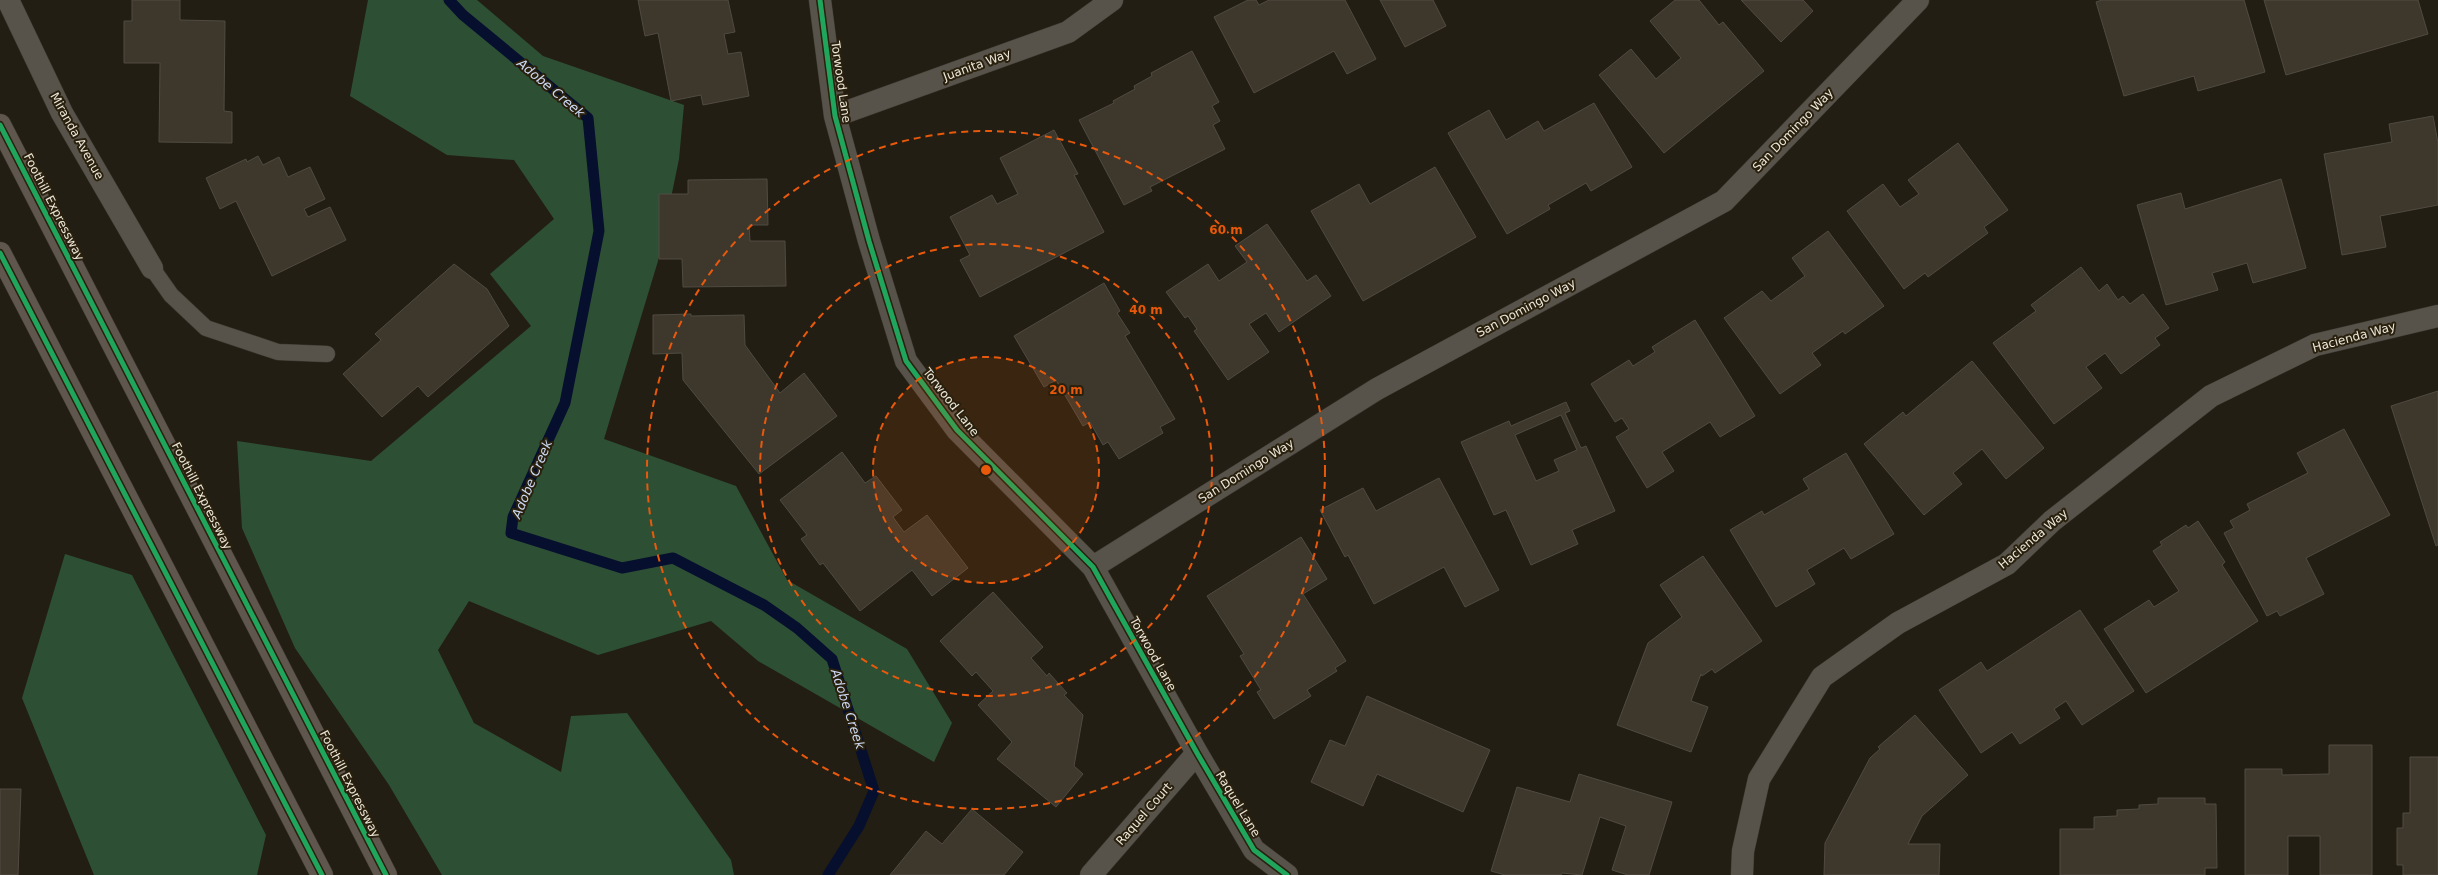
<svg xmlns="http://www.w3.org/2000/svg" width="2438" height="875" viewBox="0 0 2438 875" font-family="'DejaVu Sans',sans-serif">
	<rect width="100%" height="100%" fill="#231e13"/>
	<!-- forest -->
	<path fill="#2d5034" d="M368,0h109l66,56 141,49 -5,54 -21,102 -54,178 132,47 51,94 120,69 45,74 -18,39 -176,-101 -47,-40 -113,34 -129,-54 -31,49 36,73 87,49 10,-56 56,-3 104,147 3,15h-292l-53,-90 -94,-137 -53,-120 -5,-87 134,20 160,-135 -41,-52 64,-55 -40,-59 -67,-5 -97,-59z
		M65,554l67,21 134,260 -9,40h-163l-72,-177z"/>
	<g fill="none" stroke-linecap="round" stroke-linejoin="round">
		<!-- stream -->
		<path stroke="#060f2d" stroke-width="11" d="M449,0l14,15 125,103 11,113 -34,172 -52,114 -2,16 111,35 51,-10 91,47 33,23 35,31 42,132 -15,35 -31,49"/>
	</g>
	<!-- building -->
	<path fill="#3e382c" stroke="#504b42" fill-rule="evenodd" d="M132,0h48v20l45,1 -1,90 8,1v31l-73,-1 1,-79h-36v-42h8z
		M638,0h90l7,32 -11,2 4,20 13,-2 8,44 -46,9 -2,-10 -30,6 -13,-68 -13,3z
		M1248,0h8l3,5 10,-5h76l31,59 -29,15 -13,-23 -80,42 -40,-76z
		M1380,0h53l13,26 -41,21z
		M1675,0h24l20,25 4,-3 41,49 -100,82 -65,-78 32,-26 25,30 25,-21 -31,-37z
		M1741,0h62l10,11 -32,31z
		M2102,0h142l21,72 -67,19 -4,-15 -70,20 -28,-94z
		M2264,0h154l10,34 -142,41z
		M1192,51l27,51 -7,4 8,15 -7,4 12,24 -75,38 2,4 -28,14 -45,-85 35,-17 -1,-2 22,-12 -1,-3 18,-10 -1,-3z
		M1594,103l38,64 -41,24 -5,-8 -38,22 2,4 -43,25 -59,-101 41,-23 17,30 32,-19 6,10z
		M2433,116l5,27v62l-58,11 6,31 -44,8 -18,-101 68,-12 -3,-18z
		M1054,130l24,44 -4,1 30,57 -124,65 -20,-37 10,-5 -20,-38 42,-22 5,9 21,-10 -18,-36z
		M1958,143l50,67 -24,17 4,6 -60,44 -3,-4 -21,16 -57,-78 36,-27 17,23 19,-13 -11,-14z
		M258,156l5,9 16,-8 9,20 22,-10 15,32 -21,10 4,8 22,-10 16,33 -74,36 -36,-75 -16,8 -14,-31 40,-19 1,3z
		M1435,167l41,70 -113,64 -52,-90 48,-27 11,20z
		M767,179l1,46h-19l1,16h35l1,45 -103,1 -1,-28h-23v-65h29v-14z
		M2281,179l25,89 -53,15 -6,-20 -35,10 6,17 -52,15 -29,-100 44,-12 4,16z
		M1267,224l40,57 9,-6 15,21 -52,36 -13,-19 -17,11 20,28 -41,28 -34,-49 3,-2 -9,-13 -3,2 -19,-26 42,-28 11,17 28,-19 -12,-16z
		M1828,231l56,75 -39,28 -2,-3 -31,22 9,12 -41,29 -56,-76 38,-27 9,10 34,-25 -13,-18z
		M454,264l33,25 22,37 -81,71 -10,-11 -36,31 -39,-43 38,-34 -6,-6z
		M2081,267l18,24 8,-7 11,16 5,-4 7,8 13,-10 26,34 -14,10 5,7 -39,29 -16,-21 -19,14 16,21 -48,36 -61,-81 43,-32 -5,-6z
		M1104,283l16,28 -3,2 13,20 -5,3 50,83 -15,8 3,6 -44,26 -11,-17 -5,3 -13,-23 -7,4 -27,-46 -12,7 -30,-51z
		M691,314v2l53,-1 1,30 35,48 24,-20 33,43 -78,58 -76,-94 -1,-27 -29,1v-39z
		M1695,320l60,96 -35,21 -10,-15 -48,30 12,19 -27,17 -31,-51 13,-8 -7,-11 -7,4 -24,-38 38,-24 4,6 22,-14 -3,-5z
		M1972,361l72,87 -38,31 -24,-30 -29,24 9,11 -38,31 -60,-71 39,-32 3,4z
		M2438,391v154l-2,1 -45,-140z
		M1566,402l4,9 -5,2 16,35 5,-2 29,65 -43,19 6,14 -47,21 -25,-55 -12,5 -33,-73 48,-21 2,5zM1561,415l16,35 -23,10 5,11 -23,10 -21,-46z
		M2344,429l46,86 -84,43 18,36 -44,22 -3,-5 -10,5 -43,-83 10,-5 -4,-7 20,-11 -3,-6 61,-31 -11,-20z
		M842,452l23,31 11,-7 26,34 -9,7 11,15 23,-17 41,53 -36,28 -20,-26 -52,41 -37,-48 -3,2 -19,-26 6,-4 -27,-35z
		M1846,453l48,81 -43,25 -7,-11 -37,22 8,14 -39,23 -46,-77 32,-19 2,4 45,-26 -6,-10z
		M1439,478l60,112 -34,17 -21,-40 -70,37 -26,-49 -3,2 -25,-47 43,-22 13,23z
		M2198,521l27,41 -3,3 36,56 -112,72 -42,-64 45,-29 5,7 25,-16 -26,-40 9,-6 -2,-3 26,-17 2,3z
		M1301,537l26,42 -24,15 43,67 -11,7 2,3 -30,19 4,6 -37,23 -17,-27 4,-2 -21,-34 4,-2 -37,-58z
		M1703,556l59,85 -47,32 -3,-4 -10,7 -1,-2 -10,27 17,6 -17,45 -74,-27 31,-82 34,-26 -22,-32z
		M993,592l50,55 -12,11 16,18 2,-3 18,20 -3,2 19,20 -9,51 9,8 -27,33 -59,-48 15,-17 -34,-37 15,-14 -17,-19 -4,4 -32,-35z
		M2080,610l54,81 -52,34 -16,-24 -12,8 6,9 -40,26 -8,-12 -31,21 -42,-63 42,-28 6,9z
		M1367,696l123,54 -27,62 -86,-38 -14,32 -52,-24 19,-42 15,6z
		M1915,715l53,60 -46,41 -14,28h32l-1,31h-115l1,-32 45,-85 10,-9 -2,-2z
		M2329,745h43v130h-52v-39h-32v39h-43v-106h37v6l47,-1z
		M2410,757h28v118h-35v-10h-6v-37h6v-15h7z
		M1579,774l93,28 -23,73h-21l-16,-5 14,-44 -26,-9 -18,58 -20,-2 -1,2h-56l-14,-4 26,-84 53,15z
		M0,789h21l-3,86h-18z
		M2158,798h47v6h11l1,64h-12v7h-145v-46h34v-12l23,-1v-6l22,-1v-4l19,-1z
		M972,809l51,43 -19,23h-114l36,-44 16,13z"/>
	<g fill="none" stroke-linecap="round" stroke-linejoin="round">
		<!-- service casing -->
		<g stroke="#3d3831" stroke-width="17">
			<path id="service" d="M152,268l19,27 35,33 72,24 49,2"/>
		</g>
		<!-- minor casing -->
		<g stroke="#3d3831" stroke-width="23">
			<path id="minor" d="M8,0l54,113 90,155
				M820,0l15,116 34,125 37,120 51,69 136,137 104,186 57,97 33,25
				M835,116l233,-84 44,-32
				M1093,567l284,-178 347,-188 194,-201
				M1091,875l106,-122
				M1742,875l1,-24 16,-72 63,-102 76,-54 109,-59 45,-43 159,-125 104,-51 123,-29"/>
		</g>
		<!-- trunk casing -->
		<g stroke="#3d3831" stroke-width="23">
			<path id="trunk" d="M0,125l386,750
				M0,253l322,622"/>
		</g>
		<!-- service -->
		<use href="#service" stroke="#57534a" stroke-width="16"/>
		<!-- minor -->
		<use href="#minor" stroke="#57534a" stroke-width="22"/>
		<!-- trunk -->
		<use href="#trunk" stroke="#5f564e" stroke-width="22"/>
		<!-- cycleway casing -->
		<g stroke="#29200d" stroke-width="8">
			<path id="cycleway" d="M820,0l15,116 34,125 37,120 51,69 136,137 104,186 57,97 33,25
				M0,125l386,750
				M0,253l322,622"/>
		</g>
		<!-- cycleway -->
		<use href="#cycleway" stroke="#20a55d" stroke-width="5"/>
	</g>
	<!-- distance rings -->
	<circle cx="986" cy="470" r="113" fill="#e8590c" fill-opacity=".12"/>
	<g fill="none" stroke="#e8590c" stroke-width="2" stroke-dasharray="7 5">
		<circle cx="986" cy="470" r="113"/>
		<circle cx="986" cy="470" r="226"/>
		<circle cx="986" cy="470" r="339"/>
	</g>
	<g text-anchor="middle" dominant-baseline="central" stroke-width="4" stroke-linejoin="round" paint-order="stroke">
		<!-- street labels -->
		<g font-size="12" fill="#ede7db" stroke="#29200d">
			<text transform="translate(977 65) rotate(-20)">Juanita Way</text>
			<text transform="translate(841 82) rotate(82)">Torwood Lane</text>
			<text transform="translate(1793 130) rotate(-46)">San Domingo Way</text>
			<text transform="translate(77 136) rotate(61)">Miranda Avenue</text>
			<text transform="translate(54 207) rotate(63)">Foothill Expressway</text>
			<text transform="translate(1526 308) rotate(-28)">San Domingo Way</text>
			<text transform="translate(2354 337) rotate(-15)">Hacienda Way</text>
			<text transform="translate(951 402) rotate(52)">Torwood Lane</text>
			<text transform="translate(1246 471) rotate(-32)">San Domingo Way</text>
			<text transform="translate(202 496) rotate(63)">Foothill Expressway</text>
			<text transform="translate(2033 539) rotate(-40)">Hacienda Way</text>
			<text transform="translate(1153 654) rotate(61)">Torwood Lane</text>
			<text transform="translate(350 784) rotate(63)">Foothill Expressway</text>
			<text transform="translate(1238 804) rotate(59)">Raquel Lane</text>
			<text transform="translate(1144 814) rotate(-49)">Raquel Court</text>
		</g>
		<!-- water labels -->
		<g font-size="13" font-style="italic" fill="#ccd9f5" stroke="#29200d">
			<text transform="translate(551 88) rotate(40)">Adobe Creek</text>
			<text transform="translate(532 479) rotate(-67)">Adobe Creek</text>
			<text transform="translate(848 709) rotate(72)">Adobe Creek</text>
		</g>
	</g>
	<circle cx="986" cy="470" r="6" fill="#e8590c" stroke="#29200d" stroke-width="2"/>
	<g font-size="12" text-anchor="middle" font-weight="bold" fill="#e8590c" stroke="#29200d" stroke-width="4" stroke-linejoin="round" paint-order="stroke">
		<text x="1226" y="234">60 m</text>
		<text x="1146" y="314">40 m</text>
		<text x="1066" y="394">20 m</text>
	</g>
</svg>
